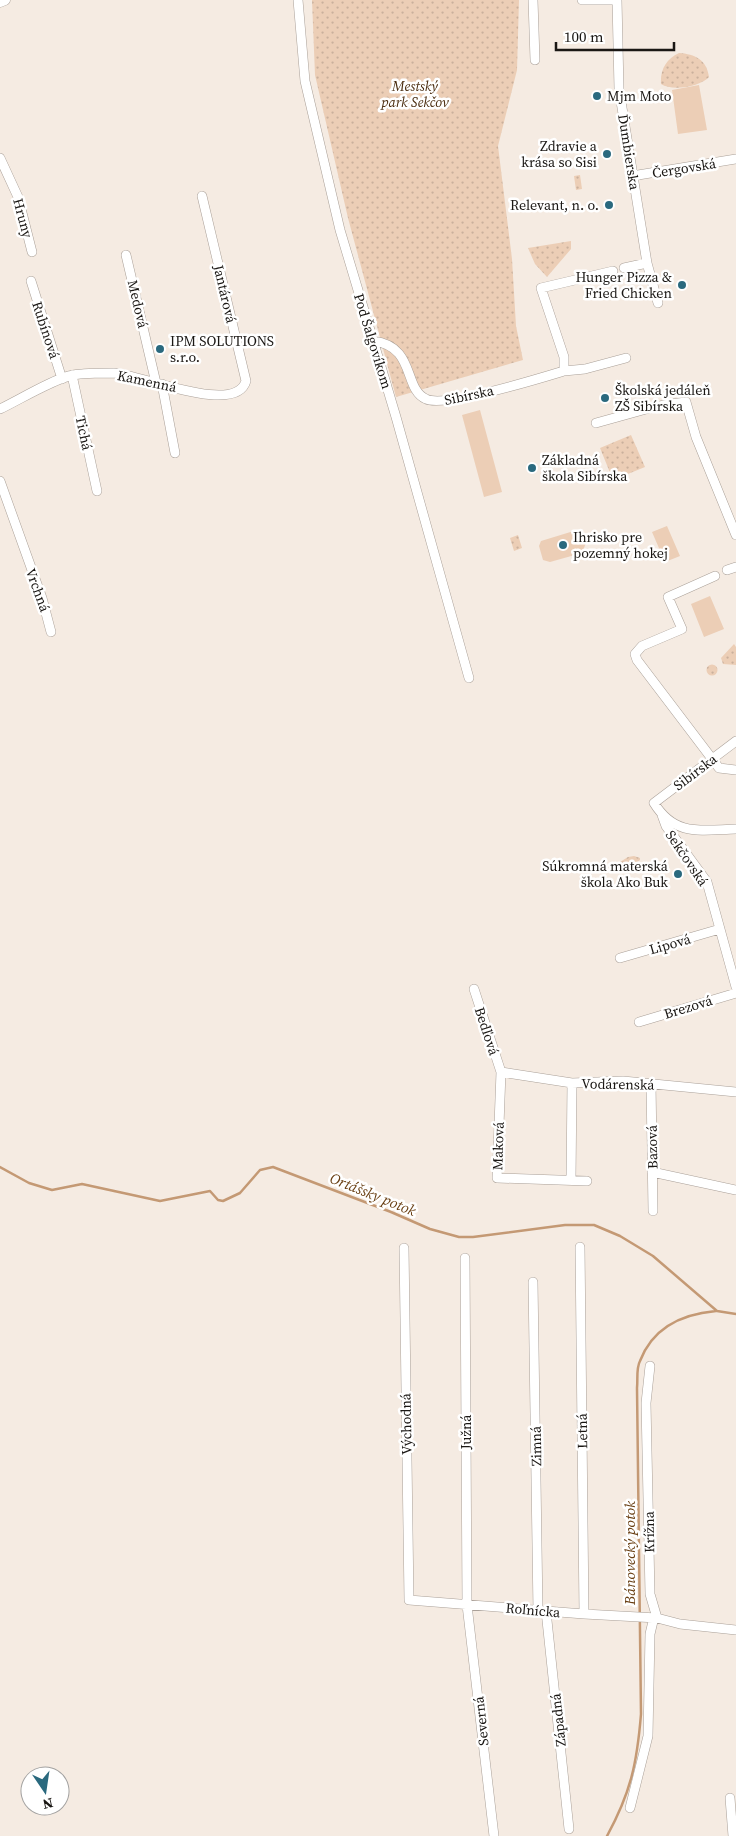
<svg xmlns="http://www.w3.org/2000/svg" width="736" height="1836" viewBox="0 0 736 1836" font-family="'Source Serif 4',serif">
	<defs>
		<pattern id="park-dots" width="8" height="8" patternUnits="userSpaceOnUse" patternTransform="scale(1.25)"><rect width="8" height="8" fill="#ecceb6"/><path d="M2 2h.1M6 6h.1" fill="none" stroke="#cab09c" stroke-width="1.8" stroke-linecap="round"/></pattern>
	</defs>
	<rect width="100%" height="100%" fill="#f5ebe2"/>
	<!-- park -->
	<path fill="url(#park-dots)" d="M312,0h207l-2,70 -19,76 14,113 4,67 7,34 -127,37 -48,-179 -33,-143z
		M679,53c16,1 28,7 30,24 -8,9 -36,15 -48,7 -1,-14 5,-25 18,-31z
		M580,175l2,14 -6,1 -2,-14z
		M571,241v8l-24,28 -12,-13 -7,-16z
		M631,435l14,32 -32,13 -13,-32z
		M518,535l4,13 -8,3 -4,-13z
		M734,644l2,3v18l-13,-1 -2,-6z
		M706.5 670a5.5 5.5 0 1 1 11 0a5.5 5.5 0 1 1-11 0Z
		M634,856l6,2v2l-9,8 -9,-2 2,-2 -4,-2 8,-5z"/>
	<!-- pitch -->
	<path fill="#ecceb6" d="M699,85l8,45 -29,4 -6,-44z
		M480,410l22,82 -18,5 -22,-82z
		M667,526l13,30 -15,6 -13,-30z
		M577,530l6,2 3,11 -4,10 -32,9 -7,-2 -4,-14 2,-5z
		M710,596l14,33 -20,8 -13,-33z"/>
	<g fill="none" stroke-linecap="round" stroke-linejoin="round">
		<!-- stream -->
		<path stroke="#c49974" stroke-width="2.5" d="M0,1167l29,16 23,7 30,-6 78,17 50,-10 8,9 5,1 17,-8 20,-23 13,-3 118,45 39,17 29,8h14l92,-12h29l26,11 33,20 64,55 19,3
			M607,1836c24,-44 30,-73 34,-122l-4,-326c1,-9 -1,-20 3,-27 13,-34 42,-47 76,-50"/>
		<!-- minor casing -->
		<g stroke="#aaa098" stroke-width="10">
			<path id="minor" d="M298,0l7,81 35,149 56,187 73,261
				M533,0l2,60
				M582,0h34
				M617,0l2,89 28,174 11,40
				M0,158l18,39 14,55
				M632,176l104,-17
				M126,255l30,128
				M624,268l23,-5
				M31,281l31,98
				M373,341c43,5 30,48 53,58 18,9 115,-21 138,-28v-14l-23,-69 72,-17
				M564,371l21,-2 41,-11
				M72,375l25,116
				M162,384l13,69
				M663,405l23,-3 10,35 40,98
				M0,409c19,-9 53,-30 73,-34 12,-2 29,-2 41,-2 27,2 122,43 132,8l-44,-185
				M596,423l54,-15
				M0,481l42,117 9,34
				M727,570l9,-3
				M715,576l-47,21 14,32 -40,17 -7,8 2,6 82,108 17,2
				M736,741l-82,62c21,34 47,27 82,26
				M662,815l4,11 41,56 29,105
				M620,958l100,-29
				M474,989l27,83 -4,106 90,3
				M639,1022l97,-29
				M501,1072l71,11 51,-2 113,11
				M651,1084l2,127
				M652,1172l84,18
				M571,1180l1,-97
				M580,1247l4,367
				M404,1248l5,352 175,14 73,4
				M465,1258l2,347 27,231
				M533,1282l5,329
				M650,1366l-4,37 4,191 7,24 23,6 56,6
				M546,1611l23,218
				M730,1798l3,38
				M630,1808l18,-72 2,-102 4,-17"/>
		</g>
		<!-- tertiary casing -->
		<g stroke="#aaa098" stroke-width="11">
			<path id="tertiary" d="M0,2l5,-2"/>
		</g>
		<!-- minor -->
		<use href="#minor" stroke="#fff" stroke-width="9"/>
		<!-- tertiary -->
		<use href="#tertiary" stroke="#fff" stroke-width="10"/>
	</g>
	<!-- markers -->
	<g fill="#2a697e" stroke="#fff" stroke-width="2">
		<circle cx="597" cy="96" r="5"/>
		<circle cx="607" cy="154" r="5"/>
		<circle cx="609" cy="205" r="5"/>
		<circle cx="682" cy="285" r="5"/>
		<circle cx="160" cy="349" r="5"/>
		<circle cx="605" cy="398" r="5"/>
		<circle cx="532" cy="468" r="5"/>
		<circle cx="563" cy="545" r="5"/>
		<circle cx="678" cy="874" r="5"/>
	</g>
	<g text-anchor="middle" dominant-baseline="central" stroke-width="5" stroke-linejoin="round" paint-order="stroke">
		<!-- park labels -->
		<g font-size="14" font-style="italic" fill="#4a2c0f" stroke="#fff">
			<text x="415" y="86">Mestský<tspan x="415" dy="16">park Sekčov</tspan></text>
		</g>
		<!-- poi labels -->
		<g font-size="14" fill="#1a1714" stroke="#fff" text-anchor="start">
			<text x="607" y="96">Mjm Moto</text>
			<text x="597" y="146" text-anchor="end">Zdravie a<tspan x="597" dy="16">krása so Sisi</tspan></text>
			<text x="599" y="205" text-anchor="end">Relevant, n. o.</text>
			<text x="672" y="277" text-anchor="end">Hunger Pizza &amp;<tspan x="672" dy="16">Fried Chicken</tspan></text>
			<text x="170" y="341">IPM SOLUTIONS<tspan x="170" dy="16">s.r.o.</tspan></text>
			<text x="615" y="390">Školská jedáleň<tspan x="615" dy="16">ZŠ Sibírska</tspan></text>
			<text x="542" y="460">Základná<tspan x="542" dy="16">škola Sibírska</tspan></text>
			<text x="573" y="537">Ihrisko pre<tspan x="573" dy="16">pozemný hokej</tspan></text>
			<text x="668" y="866" text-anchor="end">Súkromná materská<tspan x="668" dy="16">škola Ako Buk</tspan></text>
		</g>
		<!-- street labels -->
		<g font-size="14" fill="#1a1714" stroke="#fff">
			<text transform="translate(629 152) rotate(81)">Ďumbierska</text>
			<text transform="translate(684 168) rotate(-9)">Čergovská</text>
			<text transform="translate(23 218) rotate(75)">Hruny</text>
			<text transform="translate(225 294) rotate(77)">Jantárová</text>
			<text transform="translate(138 304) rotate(77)">Medová</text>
			<text transform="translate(46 330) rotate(72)">Rubínová</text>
			<text transform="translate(373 341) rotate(73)">Pod Šalgovíkom</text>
			<text transform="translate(147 381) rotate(12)">Kamenná</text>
			<text transform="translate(469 395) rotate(-12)">Sibírska</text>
			<text transform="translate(84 433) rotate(78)">Tichá</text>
			<text transform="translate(38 590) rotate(70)">Vrchná</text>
			<text transform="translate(695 772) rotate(-37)">Sibírska</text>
			<text transform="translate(687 858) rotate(56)">Sekčovská</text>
			<text transform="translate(670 944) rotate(-16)">Lipová</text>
			<text transform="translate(688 1007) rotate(-17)">Brezová</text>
			<text transform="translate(487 1031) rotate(72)">Bedľová</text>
			<text transform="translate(618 1084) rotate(1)">Vodárenská</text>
			<text transform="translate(498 1146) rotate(-88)">Maková</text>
			<text transform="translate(652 1147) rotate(-91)">Bazová</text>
			<text transform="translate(406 1424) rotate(-91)">Východná</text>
			<text transform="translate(582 1431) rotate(-91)">Letná</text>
			<text transform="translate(466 1432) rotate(-90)">Južná</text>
			<text transform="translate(536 1446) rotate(-91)">Zimná</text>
			<text transform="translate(649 1532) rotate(-91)">Krížna</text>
			<text transform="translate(533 1610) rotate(5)">Roľnícka</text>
			<text transform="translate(558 1720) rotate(-96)">Západná</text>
			<text transform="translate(481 1721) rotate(-96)">Severná</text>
		</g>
		<!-- water labels -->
		<g font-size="15" font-style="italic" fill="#693f13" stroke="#fff">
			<text transform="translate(373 1194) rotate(22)">Ortášsky potok</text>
			<text transform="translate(629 1553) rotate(-90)">Bánovecký potok</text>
		</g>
	</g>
	<!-- north arrow -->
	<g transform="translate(45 1791) rotate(167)"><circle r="24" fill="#ffffff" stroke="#a3a2a1"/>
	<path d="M0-4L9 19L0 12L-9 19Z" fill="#2a697e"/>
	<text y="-8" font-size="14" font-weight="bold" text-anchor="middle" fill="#1a1714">N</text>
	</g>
	<!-- scale -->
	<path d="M556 42v8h118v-8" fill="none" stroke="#1a1714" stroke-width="2.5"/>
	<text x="564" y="42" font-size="15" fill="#1a1714" stroke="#ffffff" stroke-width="4" paint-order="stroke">100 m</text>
</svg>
